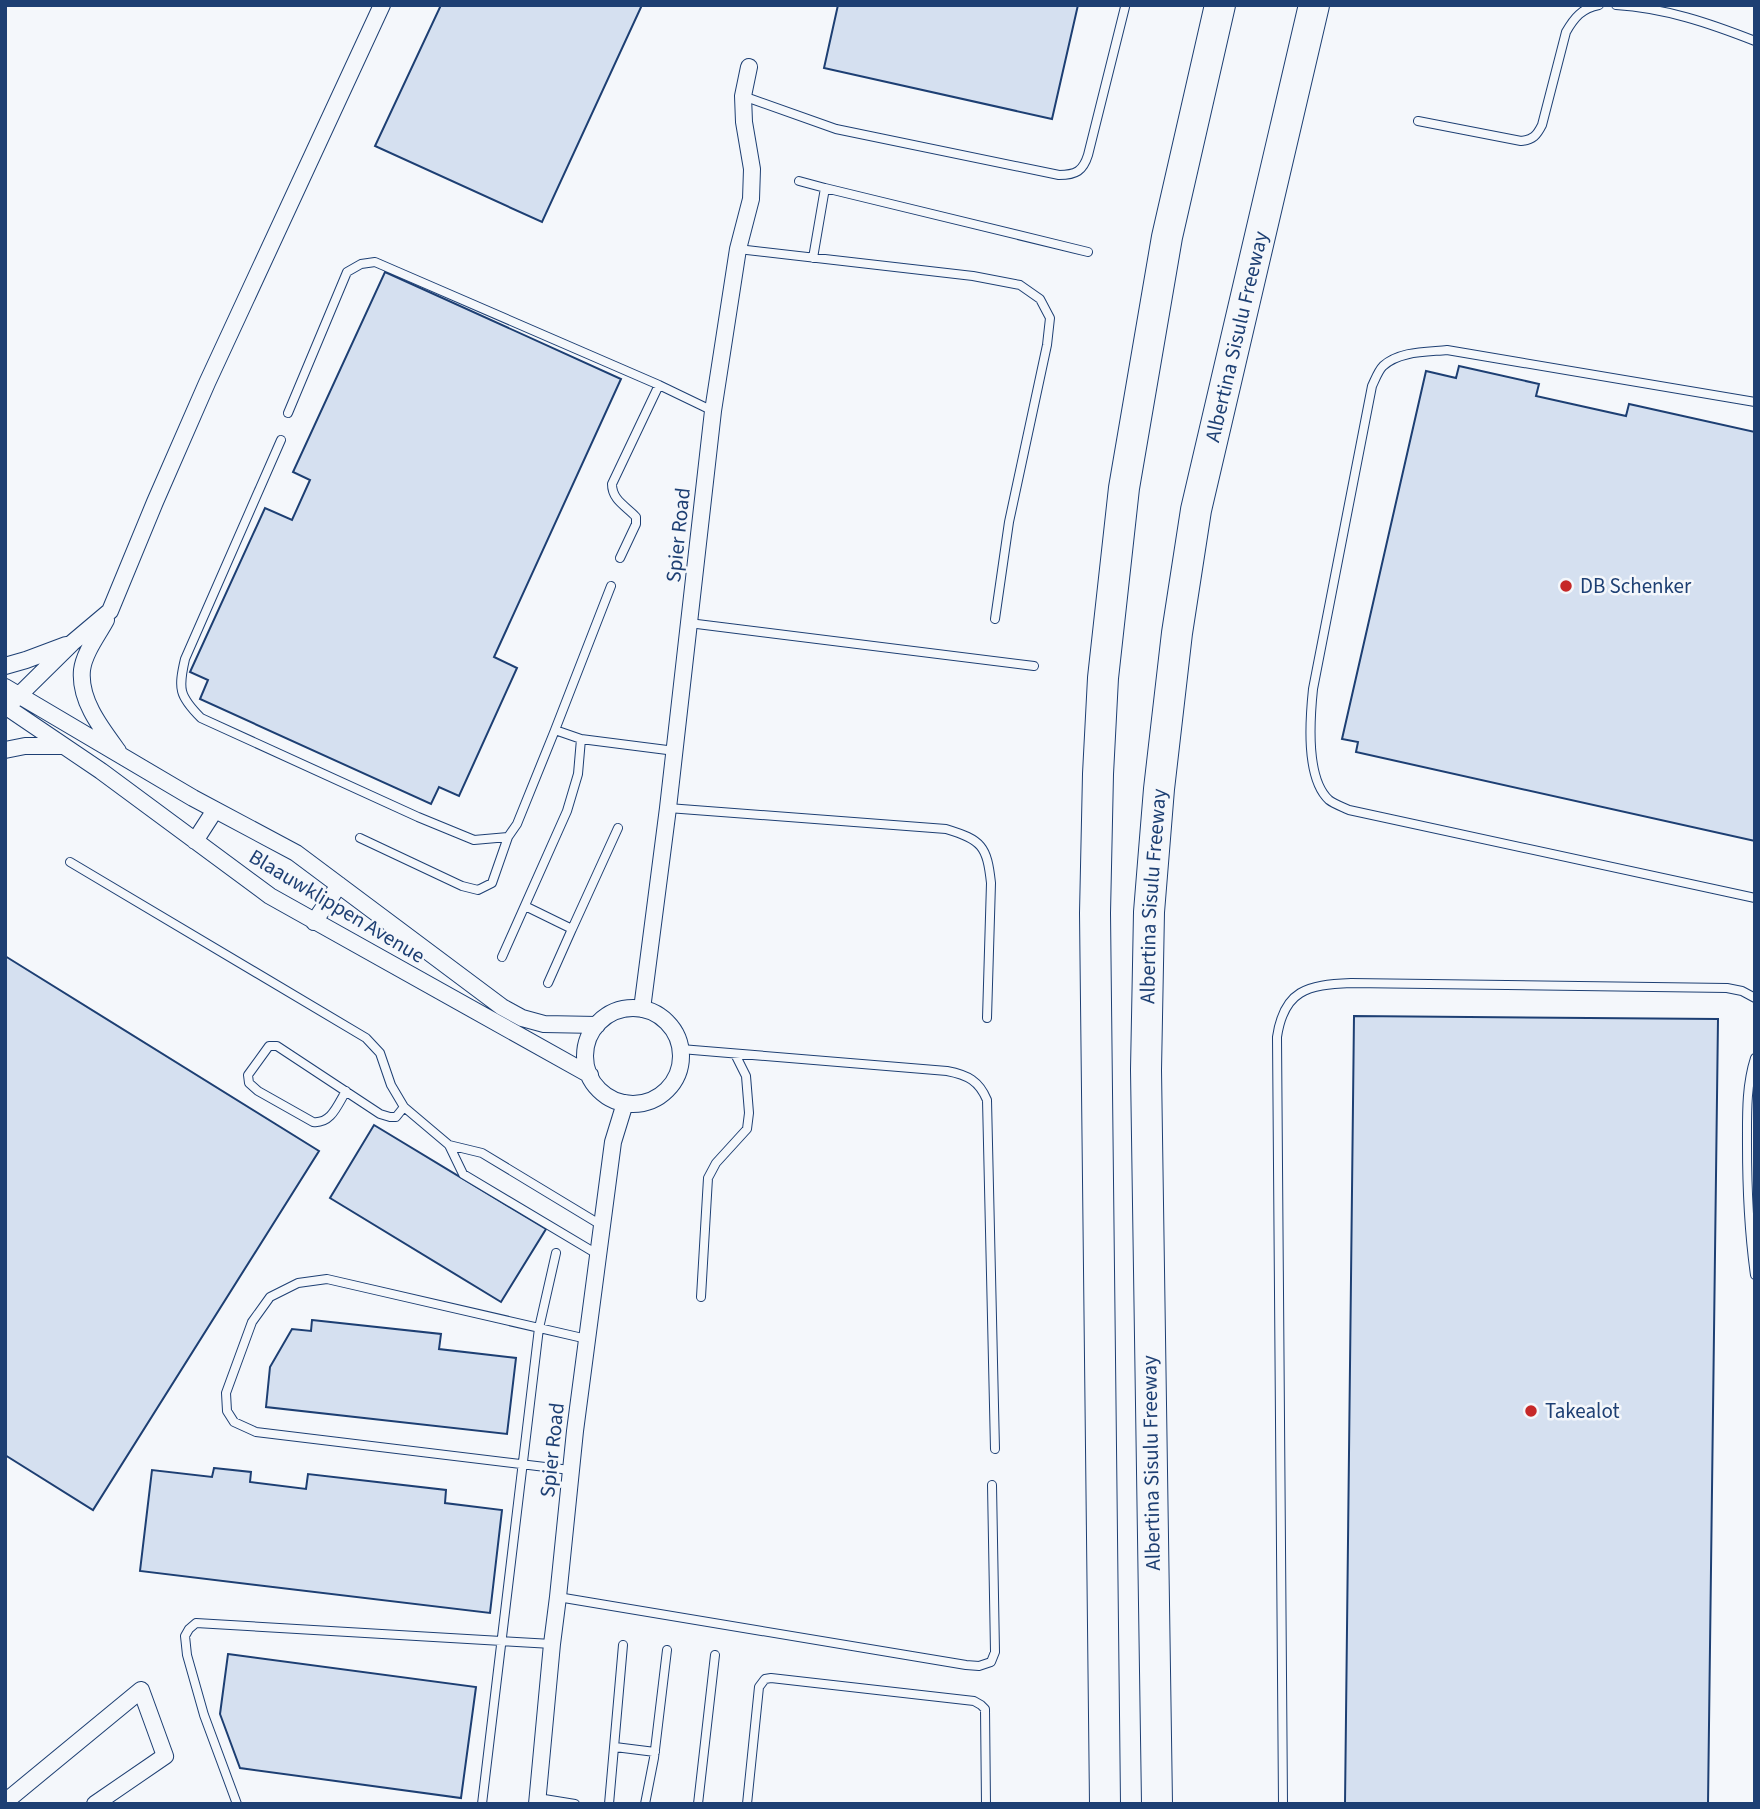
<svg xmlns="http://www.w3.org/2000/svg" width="1760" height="1809" viewBox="0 0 1760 1809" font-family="'Source Sans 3',sans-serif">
	<rect width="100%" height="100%" fill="#f4f7fb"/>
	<!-- building -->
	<path fill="#d5e0f0" stroke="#1d3f73" stroke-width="2" d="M441,5h201l-100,217 -167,-76z
		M838,5h240l-26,114 -228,-51z
		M385,272l236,107 -127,278 23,11 -58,128 -20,-9 -8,17 -231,-105 8,-19 -18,-8 75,-164 27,12 18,-40 -17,-8z
		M1459,366l80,18 -3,12 90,20 3,-12 126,28v409l-399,-89 2,-10 -16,-3 84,-368 30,7z
		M5,956l314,195 -226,359 -88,-55z
		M1354,1016l364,3 -10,785h-363z
		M374,1125l172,104 -45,73 -171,-104z
		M312,1320l129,14 -2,15 77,9 -9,76 -241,-27 4,-40 22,-38 19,2z
		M214,1468l37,4 -1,10 56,7 2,-15 138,16 -1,13 57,7 -12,103 -350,-42 12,-101 60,7z
		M228,1654l248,33 -15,111 -221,-30 -20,-54z"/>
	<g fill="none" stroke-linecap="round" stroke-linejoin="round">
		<!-- service casing -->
		<g stroke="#1d3f73" stroke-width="10">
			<path id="service" d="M1616,5c49,3 93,18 139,36
				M743,96l93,33 223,46c17,0 24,-4 29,-20l37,-148
				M1418,121l103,20c12,-1 16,-6 21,-16l24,-93c8,-14 16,-24 33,-27
				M799,181l26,7
				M738,249l235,27 47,9 20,14 10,19 -3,27 -38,177 -14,97
				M813,258l12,-70 263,64
				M1755,402l-308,-52c-20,2 -48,1 -64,16 -5,5 -8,14 -11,20l-59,303c-3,29 -8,89 16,111 5,4 14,7 20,10l406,88
				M288,413l59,-141 14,-8 14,-2 284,123 54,26
				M281,440l-96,219c-7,30 -6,37 16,59l217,99 56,23 34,-3 9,-13 38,-94 26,9 94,12
				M620,558l16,-34v-7c-10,-11 -24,-17 -24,-33l47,-99
				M689,623l345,43
				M555,730l56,-144
				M668,808l278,21c36,11 41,17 45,54l-4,135
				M360,838l102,48 16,4 14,-7 16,-46
				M70,862l296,176 14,15 11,32 13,22 45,38 14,29 134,80
				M525,906l47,23 -24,54
				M572,929l46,-101
				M502,957l65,-146 11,-37 3,-35
				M681,1049l266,22c21,4 32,10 40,29l8,349
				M1755,1058c-9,28 -8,57 -8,87 0,43 2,87 8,130
				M346,1091c-9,15 -15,33 -33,31l-55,-31 -9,-8 -1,-8 21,-29h8l103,68 10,3h6l8,-10
				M449,1145l33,8 119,72
				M701,1297l7,-119 8,-15 31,-34 2,-16 -3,-37 -11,-22
				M570,1470l-314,-38 -22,-10 -7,-11 -1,-18 26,-71 18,-25 28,-14 29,-4 260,60
				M558,1597l408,68 13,1 12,-4 4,-10 -3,-167
				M615,1747l40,5
				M538,1798l37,6
				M237,1804l-33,-89 -17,-60 -2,-19 4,-7 7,-6 356,21
				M482,1804l57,-476 17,-75
				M609,1804l14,-159
				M645,1804l9,-46 13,-108
				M698,1804l17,-149
				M747,1804l12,-117 6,-8 6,-1 203,23 7,4 4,4 1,95
				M1283,1804l-6,-767c7,-47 30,-52 74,-54l376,5 15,3 13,7"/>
		</g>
		<!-- minor casing -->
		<g stroke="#1d3f73" stroke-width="18">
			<path id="minor" d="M106,620c-8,15 -22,33 -24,50 -3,30 19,58 36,81
				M5,666l21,-6 40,-15
				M5,687l188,111 103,55 206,154 20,11 22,6 53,1
				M5,706l96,65 169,125 320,179
				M5,709l67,-66 38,-32 45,-109 52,-119 175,-378
				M5,750l20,-4h39
				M195,841l20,-31
				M314,922l25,-37
				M585 1056a48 48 0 1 1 96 0a48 48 0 1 1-96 0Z
				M642,1009l26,-201 45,-397 25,-162 13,-50 1,-30 -8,-47 -1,-26 6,-29
				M5,1802l136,-112 24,66 -70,48
				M537,1804l15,-160 6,-47 17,-166 38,-289 12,-39"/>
		</g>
		<!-- motorway casing -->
		<g stroke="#1d3f73" stroke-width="32">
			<g id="motorway">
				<path d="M1105,1804l-10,-891 3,-139 5,-96 21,-190 43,-251 53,-232"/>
				<path id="s1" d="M1157,1804l-11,-734 3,-158 10,-123 18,-156 19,-123 118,-505"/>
			</g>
		</g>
		<!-- service -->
		<use href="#service" stroke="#f4f7fb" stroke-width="8"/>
		<!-- minor -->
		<use href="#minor" stroke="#f4f7fb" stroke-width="16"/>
		<!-- motorway -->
		<use href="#motorway" stroke="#f4f7fb" stroke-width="30"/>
	</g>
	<!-- markers -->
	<g fill="#c62828" stroke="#f4f7fb" stroke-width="2.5">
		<circle cx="1566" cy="586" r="7"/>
		<circle cx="1531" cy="1411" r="7"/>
	</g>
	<g text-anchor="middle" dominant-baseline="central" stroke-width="5" stroke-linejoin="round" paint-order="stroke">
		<!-- street labels -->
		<g font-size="21" fill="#1d3f73" stroke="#f4f7fb">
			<text stroke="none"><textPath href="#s1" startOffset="1475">Albertina Sisulu Freeway</textPath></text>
			<text transform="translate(678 535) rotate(-84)">Spier Road</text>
			<text stroke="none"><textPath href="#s1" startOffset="908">Albertina Sisulu Freeway</textPath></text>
			<text transform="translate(337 906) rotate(31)">Blaauwklippen Avenue</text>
			<text transform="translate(552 1450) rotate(-84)">Spier Road</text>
			<text transform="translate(1151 1463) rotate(-91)">Albertina Sisulu Freeway</text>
		</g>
		<!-- poi labels -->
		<g font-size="21" fill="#1d3f73" stroke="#f4f7fb" text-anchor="start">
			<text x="1580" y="586">DB Schenker</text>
			<text x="1545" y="1411">Takealot</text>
		</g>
	</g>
	<!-- border -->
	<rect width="1760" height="1809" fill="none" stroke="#1d3f73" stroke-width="14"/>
</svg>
